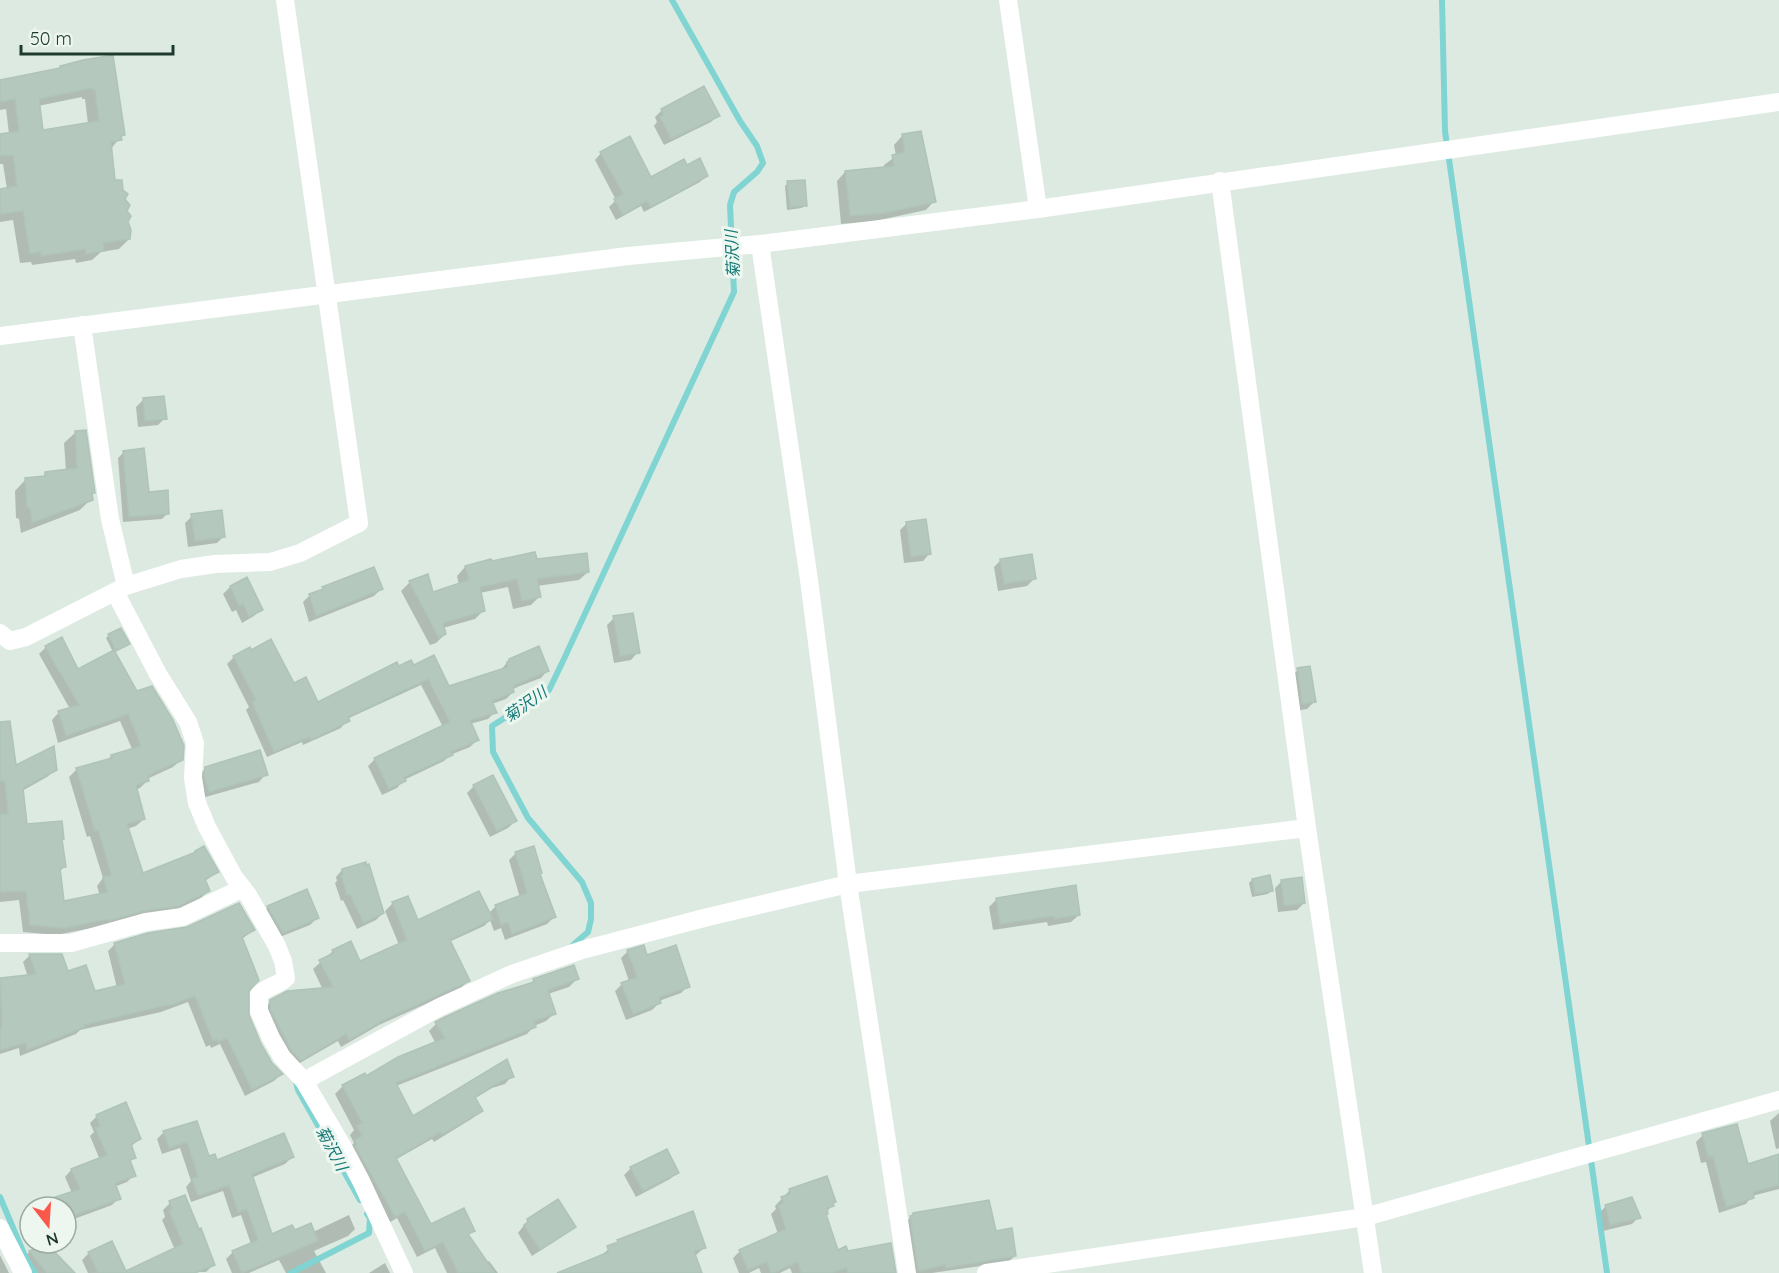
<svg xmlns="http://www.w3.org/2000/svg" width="1779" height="1273" viewBox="0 0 1779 1273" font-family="Quicksand,'Noto Sans JP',sans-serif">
	<rect width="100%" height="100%" fill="#ddeae2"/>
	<!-- shadow -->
	<path fill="#0003" fill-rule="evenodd" d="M84,62l39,72 -13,16 4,32 9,17 6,40 -10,10 -18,3 -9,8 -16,3 -1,-4 -43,6 -1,-3 -11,1 -7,-43 -13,2v-32l7,-1 -4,-25h-3v-28l9,-2 -3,-25 -6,1v-29l58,-11zM82,97v2h3l3,25 -46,8 -4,-26z
		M662,110l56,5 -7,7 -47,23 -10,-19 3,-4 -2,-5z
		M920,133l14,68 -8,9 -51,11 -34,3 -4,-43 8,-9 39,-4v-3l12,-9 -2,-11 8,-9z
		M601,153l49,26 37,-12 19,8 -6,7 -56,30 -3,-6 -25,14 -7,-13 7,-7 -21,-40z
		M788,183l17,22 -3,3 -15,2 -2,-24z
		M143,400l22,18 -7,7 -20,2 -2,-20z
		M76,432l17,60 -2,3v4l-11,11 -59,23 -2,-14 -3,-1 -1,-27 11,-12 16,-1 4,-5 20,-2 -2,-28z
		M124,452l24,41 20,20 -6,6 -39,3 -5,-64z
		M192,516l32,20 -7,7 -29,4 -3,-24z
		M907,523l23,30 -7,8 -19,2 -4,-33z
		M1001,560l33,19 -7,7 -29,5 -4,-24z
		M535,561l53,11 -9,8 -42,6 2,11 -8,8 -18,4 -5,-22 -28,6 4,17 -9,9 -32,9 2,6 -9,9 -6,2 -29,-54 9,-9 22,12 27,-9 -2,-9 8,-9 26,-4z
		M246,579l15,30 -7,7 -12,7 -6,-13 -4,2 -9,-18 7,-7z
		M323,588l58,1 -7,7 -65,26 -6,-20 7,-7 8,-2z
		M614,618l24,34 -7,8 -17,3 -7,-38z
		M109,635l19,9 -14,8 22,41 45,67 -8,7 -26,12v2l-7,7 -5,2 9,29 -8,7 -9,3 15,46 50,-20 12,-7 13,24 -13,10 4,9 -8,8 -30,14 -114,22 -33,-3 -4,-32 -19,2v-179l15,44 40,3 -8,7 -25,14 4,35 34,14 4,27 -5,5 4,31 37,-7 -3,-10 6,-8 -13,-42 -3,1 -18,-60 7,-7 31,-9 4,-5 21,-7 -12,-28 -62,22 -6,-23 7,-8 11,-3 -31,-55 7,-7 31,24 36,-19 -7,-14z
		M249,649l68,55 81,-36 15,-1 36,21 51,-17 9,-11 38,11 -6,7 -29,11 1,3 -7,7 -14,5 3,8 -7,7 -18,5 7,16 -7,7 -20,8 -6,6 -40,19 -7,8 -15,7 -14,-29 7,-7 68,-32 -22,-42 -74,34 -6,9 -38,17 -1,-3 -35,15 -21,-47 3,-3 -22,-43 7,-7z
		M1298,670l16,32 -7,7 -12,2 -5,-34z
		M206,768l60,6 -7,8 -57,16 -4,-22z
		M474,786l41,35 -7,7 -18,9 -23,-44z
		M516,853l22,21 16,43 -7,7 -42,16 -4,-12 -7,3 -4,-11 -6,6 -35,16 19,39 -7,7 -82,37 -38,22 -3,-6 -45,26 -29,-58 7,-8 52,-11 -10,-21 20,-18 27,12 39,-18 -14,-34 8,-8 24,19 72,-9 6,-6 25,-9 -11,-38z
		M342,870l41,43 -7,7 -19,9 -14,-29 -2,1 -6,-18 2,-2 -1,-4z
		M1252,880l19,10 -3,4 -16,3 -3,-14z
		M1282,881l22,22 -7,7 -19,2 -3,-24z
		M996,900l83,15 -8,7 -23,4 -1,-4 -54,8 -4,-23z
		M268,907l49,11 -7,7 -35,14 -14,-25z
		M253,930l-11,9 5,51v25l13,29 11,20 10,10 -7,7 -29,15 -25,-52 -9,4 -1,-3 -4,2 -18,-45 -27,10 -81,18 -4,4 -56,22 -1,-8 -19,6v-74l28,-3 -5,-15 6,-6h32l6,17 27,20 23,-5 -9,-37 7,-7z
		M628,951l18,6 42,29 -7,7 -22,8v2l-7,7 -26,10 -11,-29 7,-7 7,-3 -8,-23z
		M577,979l-8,8 -21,7 6,20 -8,7 -12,5 -7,8 -131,52 17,32 93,-57 6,15 -7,8 -13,4 -18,11 7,11 -8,8 -39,24 -2,-3 -37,21 33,64 45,6 -6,6 19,27 3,-2 9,12h-51l-12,-25 -18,9 -20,-39 -10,6 -39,-75 6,-6 -4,-8 4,-5 -19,-36 8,-8 23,-8 70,-34 -7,-13 7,-7 93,-39 5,-5z
		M1779,1113v35l-3,1 -6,-28z
		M97,1116l43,23 -10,8 4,11 -5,4 5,13 -7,7 -13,5 5,11 -7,7 -46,17v-15h-21l27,-14 -7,-16 6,-7 29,-10 -10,-24 4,-4 -4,-9z
		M196,1123l12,35 8,4 76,-5 -7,7 -34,14 20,58 42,-4 36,-17 6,14 -7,7 -34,15 12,22h-40l-7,-13 -30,13h-17l-6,-14 7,-7 18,-8 -10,-29 -9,3 -9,-27 -32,11 -5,-15 5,-6 -11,-33 -18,6 -5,-15 7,-7z
		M1703,1135l44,31 32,-10v33l-27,7 -6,8 -27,9 -13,-51 -5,1 -5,-21z
		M631,1168l46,4 -7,7 -34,18 -12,-22z
		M789,1191l45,11 -9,13 12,37 10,1 47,20h-102l-2,-5 -10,5h-19l-2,-5 -10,5h-10l-6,-15 7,-7 38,-17 -7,-20 5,-5 -1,-3z
		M170,1203l43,62 -7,7 -118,1 -6,-13 7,-7 38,19 48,-22 -13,-30 3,-3 -2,-7z
		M1605,1207l34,10 -7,7 -29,7 -5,-17z
		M692,1213l13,34 -10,9 5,17h-138l38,-17 18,-14z
		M30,1214v20l-4,1 -6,-12z
		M914,1214l81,18 20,24 -7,6 -76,11h-21l-7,-49z
		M528,1220l46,6 -7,7 -35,23 -14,-23z
		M46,1245l27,28h-38l-12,-14 6,-7z
		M0,1255l9,18h-9z
		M385,1263l5,10h-21z"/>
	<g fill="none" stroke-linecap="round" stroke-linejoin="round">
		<!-- stream -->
		<path stroke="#80d4d2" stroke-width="6" d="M1442,0l3,131 162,1142
			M573,945l15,-13 3,-13v-16l-9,-21 -54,-64 -35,-66 -1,-26 57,-36 14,-29 171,-369 -4,-87 4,-13 23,-20 6,-9 -6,-17 -17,-25 -68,-121
			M296,1082l2,8 62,110
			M0,1197l27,64 8,12
			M291,1273l78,-40 1,-15 -3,-4"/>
	</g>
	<!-- building -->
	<path fill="#b5c8bd" stroke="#afc4b8" stroke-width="1.5" fill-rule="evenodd" d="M113,55l12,80 -4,1 1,4 -11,2 4,38h7l1,10 5,4 -3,5 5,6 -3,6 4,5 -3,6 3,8 -1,9 -27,4 1,8 -18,3 -1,-5 -44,7v-4l-11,2 -7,-43 -23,3v-25l17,-3 -4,-31 -13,1v-22l19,-3 -4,-32 -15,3v-22l60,-12v-2l23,-6zM92,88v2h3l4,31 -56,9 -4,-31z
		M704,86l16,30 -49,23 -11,-22 4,-2 -3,-6z
		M921,131l15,71 -51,11 -35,3 -5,-45 49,-5 -2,-11 13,-3 -3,-18z
		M630,136l21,41 33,-18 3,6 13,-7 8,18 -57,31 -4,-6 -24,14 -9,-16 9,-5 -23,-42z
		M805,180l2,26 -17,1 -3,-26z
		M164,396l3,23 -22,2 -2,-23z
		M86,430l9,63h-3l1,7 -61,23 -2,-15 -3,-1 -2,-29 20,-2v-4l32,-4 -2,-37z
		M144,448l5,44 19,-2 1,24 -40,3 -6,-66z
		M222,510l3,27 -30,4 -4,-27z
		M926,519l5,35 -20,3 -5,-35z
		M535,552l2,7 50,-6 2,19 -52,7 4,18 -19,4 -5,-22 -37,8 5,24 -42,12 3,11 -7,4 -30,-57 19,-7 5,18 36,-12 -4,-14 26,-7 1,2z
		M1032,554l4,25 -32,5 -4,-25z
		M374,567l9,22 -67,27 -7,-22 14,-5 -1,-2z
		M247,577l16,33 -14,7 -6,-13 -4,2 -9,-20z
		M633,613l7,40 -20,3 -7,-40z
		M121,628l9,16 -14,7 -8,-17z
		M62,637l16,32 36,-19 23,41 15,-5 21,34 11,26 -1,14 -32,14v1l-3,1 1,5 -13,4 9,34 -18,5 16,49 53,-21 -1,-1 9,-5 15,26 -14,7 5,12 -31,15 -35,5 -36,10v-2l-43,9 -35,-3 -4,-34 -26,1v-78h8l-3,-33h-5v-59l10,-1 6,44 38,-19 3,24 -34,18 4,36 35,-3 2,18h-2l4,28 -6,1 4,33 44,-9 -5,-15 8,-2 -1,-5 -12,-40 -3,1 -19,-63 36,-10 -1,-3 30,-9 -13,-32 -62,22 -8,-25 21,-6 -19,-33h-1l-14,-26z
		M271,639l23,44 12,-6 12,25 79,-40 2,4 12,-6 3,5 20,-10 15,31 59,-19 -1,-5 2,-1v-2l30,-13 10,25 -34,14 1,2 -3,1 1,4 -22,9 5,12 -27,7 9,20 -28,12 2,3 -49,22 2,4 -17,8 -15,-31 76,-36 -22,-43 -80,38 2,4 -39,19 -2,-3 -35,15 -22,-50 4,-2 -23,-44 17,-9 1,3z
		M1310,666l6,36 -14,2 -5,-36z
		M260,750l8,25 -59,17 -5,-16 1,-9z
		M493,775l24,46 -20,10 -24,-46z
		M534,846l8,27 -2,1 16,43 -44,17 -4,-12 -7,3 -6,-20 32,-12 -12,-41z
		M366,862v3l3,-1 15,49 -20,10 -14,-28h-3l-6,-20 2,-1 -1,-5z
		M1270,875l3,16 -18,3 -3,-15z
		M1302,877l3,26 -21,3 -3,-26z
		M1076,885l4,30 -26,4v-3l-54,8 -4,-26z
		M307,889l12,29 -36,15 -16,-27z
		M479,891l14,28 -43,21 20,41 -82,37 -39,22 -3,-6 -45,27 -10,-11 -21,-41v-9l17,-9 46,-4 -14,-27 15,-7 -2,-3 19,-9 9,20 47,-21 -15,-38 16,-6 10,24z
		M239,903l16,27 -13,7 17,43 -10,11v24l12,29 11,19 11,11 -31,16 -25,-52 -9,4 -1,-3 -4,2 -18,-45 -27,10 -1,-1 -83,20 1,2 -58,23 -1,-7 -26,7v-21l2,-1 -2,-50 36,-4 -7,-20h33l6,17 18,-6 9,26 30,-7 -11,-41 34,-10 39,-6z
		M644,945l3,10 29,-10 14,42 -31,10 2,6 -28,11 -12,-31 16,-6 -10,-27z
		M574,965l5,14 -31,11 8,24 -22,7 2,6 -140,56 17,33 94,-57 7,18 -13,4 -26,16 8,14 -41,24 -2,-3 -44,26 35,66 33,-16 11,23 -7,3 27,39h-37l-15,-31 -18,9 -20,-39 -10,5 -40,-71 2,-1 -2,-5 7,-4 -5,-10 5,-3 -20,-38 23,-12 1,3 32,-19 47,-19 -10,-16 10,-5 53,-24 36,-11 -1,-3z
		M126,1102l15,37 -10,5 5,14 -6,2 6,16 -21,7 6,16 -55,19v-11h-32v-3l46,-15 -9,-20 36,-14 -12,-27 5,-2 -4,-11z
		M197,1121l12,35 6,-2 2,6 67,-27 10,24 -42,17 20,60 20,-9 3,5 16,-7 7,18 -76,32 -10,-22 26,-11 -11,-31 -9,3 -9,-27 -31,11 -6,-17 6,-3 -11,-34 -18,6 -6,-17z
		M1737,1124l11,40 31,-10v31l-26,7 1,6 -28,9 -13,-51 -5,1 -6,-24z
		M667,1149l12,24 -36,18 -13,-24z
		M827,1176l9,26 -3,1 1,3 -7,2 1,6h-2l12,36 8,-4 2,5 43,-8 5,30h-48l-2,-5 -14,5h-31l-3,-11 -25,11h-2l-4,-11 -19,8 -9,-20 47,-21 -8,-24 5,-2 -2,-6 9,-3 -1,-5z
		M185,1195l14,34 2,-1 14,37 -20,8h-97l-10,-21 24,-11 14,30 57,-27 -14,-33 3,-2 -3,-8z
		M1632,1197l9,21 -31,7 -5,-20z
		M558,1199l18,28 -36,23 -16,-25 4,-3 -1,-3z
		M989,1200l7,31 16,-3 4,28 -70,12 -1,-3 -27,6 -8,-55 3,-1v-2z
		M693,1211l13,37 -12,3 8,22h-145l52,-21 -2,-6 11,-4 -1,-2z
		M43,1245h5l27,28h-28l-18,-22z"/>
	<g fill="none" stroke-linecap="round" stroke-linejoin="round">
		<!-- minor -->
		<path stroke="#fff" stroke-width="18" d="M1008,0l30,209
			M1220,181l87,647 66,445
			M760,244l49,336 39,304 59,389
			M82,325l28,194 16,67
			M0,336l628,-80 132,-12 278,-35 741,-107
			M115,592l43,82 30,48 7,21 -2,35 4,25 10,24 27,50 14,18 29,51 6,15 3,17c-8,8 -19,8 -27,17v16l12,27 11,19 22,24 39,66 18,34 43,92
			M0,633l10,8 16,-4 100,-51 55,-17 34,-5 55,-2 30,-9 59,-30 -74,-523
			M0,943h71l75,-21 36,-5 61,-29
			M304,1081l136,-74 72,-33 70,-24 126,-33 140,-33 459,-56
			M0,1228l23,45
			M986,1273l379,-56 414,-117"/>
	</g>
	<g text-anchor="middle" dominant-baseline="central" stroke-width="6" stroke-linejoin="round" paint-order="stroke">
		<!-- water labels -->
		<g font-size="16" font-style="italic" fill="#157978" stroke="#edf7f0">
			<text transform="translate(732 254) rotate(-93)">菊沢川</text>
			<text transform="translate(525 704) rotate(-35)">菊沢川</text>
			<text transform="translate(332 1148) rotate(62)">菊沢川</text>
		</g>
	</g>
	<!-- north arrow -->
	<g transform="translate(48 1225) rotate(163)"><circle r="28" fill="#edf7f0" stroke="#9aaba2" stroke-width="1.5"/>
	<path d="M0-4.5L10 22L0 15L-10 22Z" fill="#fb574b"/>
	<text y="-9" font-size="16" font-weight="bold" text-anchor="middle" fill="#1e3a2e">N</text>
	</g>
	<!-- scale -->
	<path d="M21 45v9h152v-9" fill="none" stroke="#1e3a2e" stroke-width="3"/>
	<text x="30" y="45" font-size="18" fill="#1e3a2e" stroke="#edf7f0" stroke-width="4.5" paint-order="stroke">50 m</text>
</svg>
